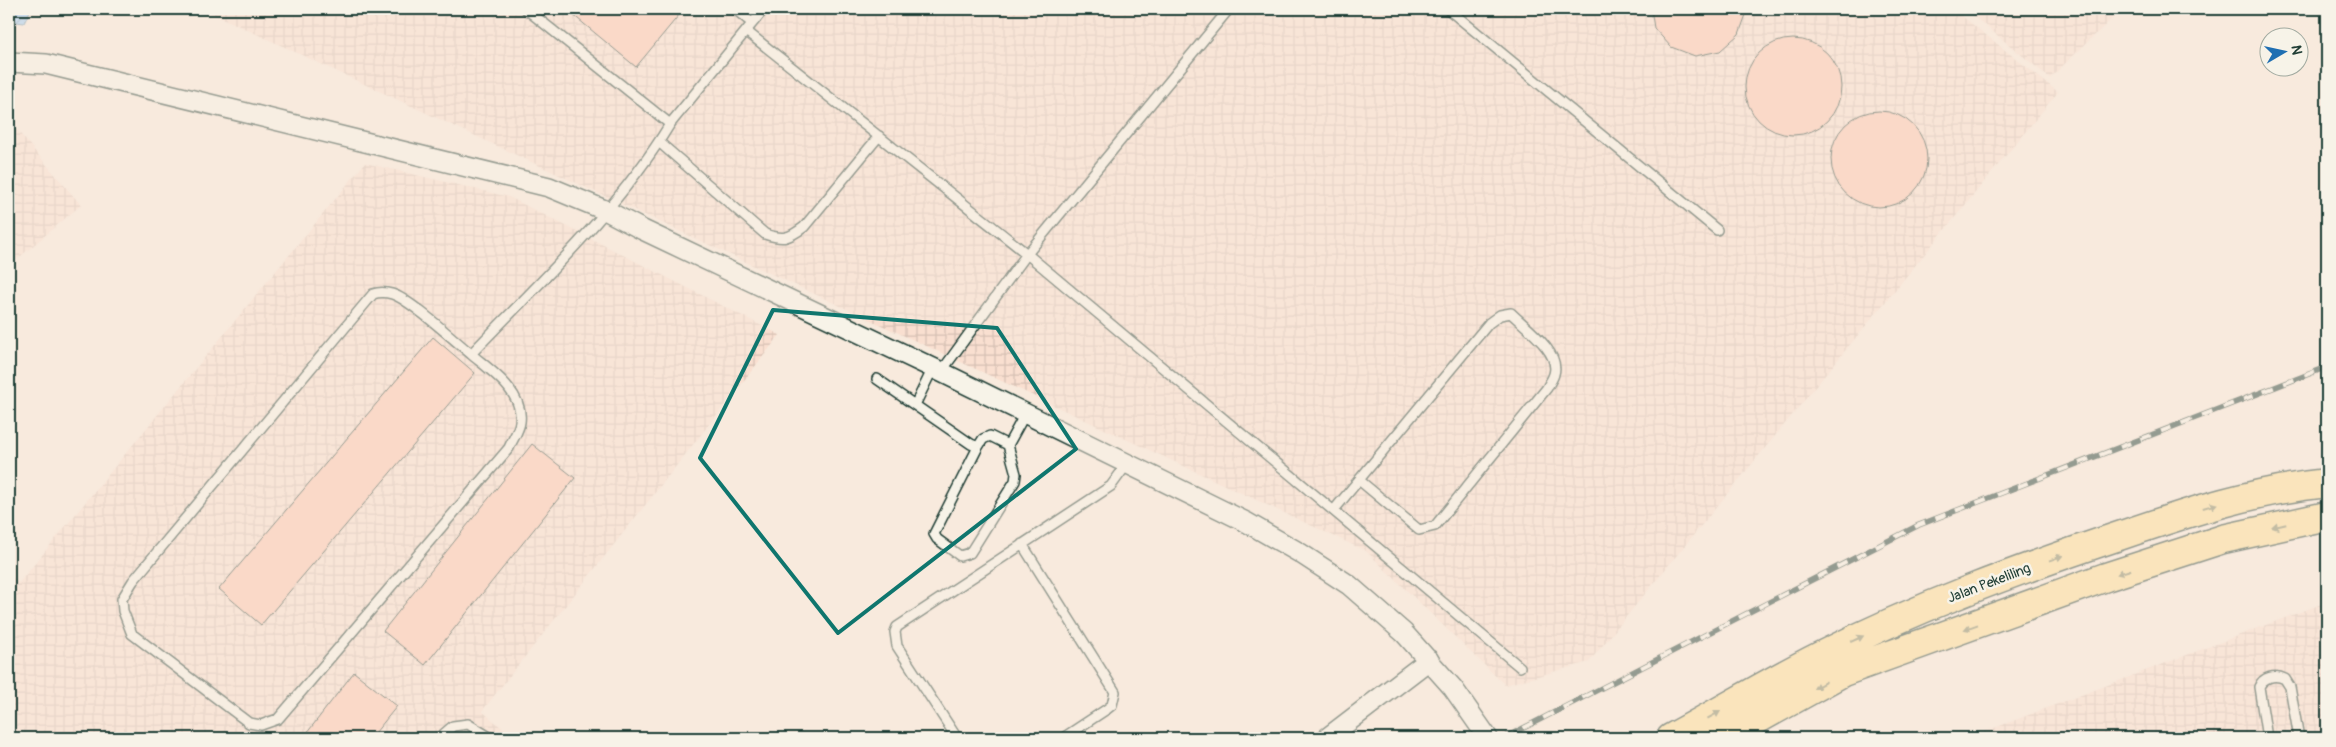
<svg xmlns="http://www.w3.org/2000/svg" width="2336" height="747" viewBox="0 0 2336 747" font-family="Pangolin,sans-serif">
	<defs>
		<pattern id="industrial-grid" width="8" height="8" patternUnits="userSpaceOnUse" patternTransform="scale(1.25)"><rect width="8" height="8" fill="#f9dfd0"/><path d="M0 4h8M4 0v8" fill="none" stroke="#d5c0b3"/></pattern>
		<pattern id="water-waves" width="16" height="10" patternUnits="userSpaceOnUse" patternTransform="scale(1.25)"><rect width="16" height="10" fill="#9bcdf8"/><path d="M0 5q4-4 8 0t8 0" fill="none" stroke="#7ea8ca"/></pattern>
	</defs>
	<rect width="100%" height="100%" fill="#f8eadd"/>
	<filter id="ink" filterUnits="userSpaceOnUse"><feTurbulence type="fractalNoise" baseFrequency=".02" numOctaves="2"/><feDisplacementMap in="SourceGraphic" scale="10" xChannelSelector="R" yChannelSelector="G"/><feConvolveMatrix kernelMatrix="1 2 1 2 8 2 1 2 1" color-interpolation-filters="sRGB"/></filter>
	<g filter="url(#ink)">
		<!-- industrial -->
		<path fill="url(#industrial-grid)" d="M203,9h1750l105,83 -469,570 -84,23 -139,-134z
			M1965,9h157l-72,69z
			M9,121l72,84 -72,61z
			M365,163l144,34 271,138 -298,376 32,27h-505v-164l10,9z
			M2327,602v136h-359z"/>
		<!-- water -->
		<path fill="url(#water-waves)" stroke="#6993aa" d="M9,9h22l-7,14 -15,-2z"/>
		<!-- building -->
		<path fill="#fcc5b0" stroke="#1f3d34" d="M566,9h118l-48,58z
			M1651,9h97l-9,25 -19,17 -25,5 -24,-9 -17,-19z
			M1745 87a48 48 0 1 1 96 0a48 48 0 1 1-96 0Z
			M1831 159a48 48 0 1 1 96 0a48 48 0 1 1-96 0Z
			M433,337l42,36 -214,252 -42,-36z
			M532,444l43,34 -150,187 -42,-34z
			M354,672l43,34 -26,32h-68z"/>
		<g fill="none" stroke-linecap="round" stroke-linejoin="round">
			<!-- service casing -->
			<g stroke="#1f3d34" stroke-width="12">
				<path id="service" d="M526,9l144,115
					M735,9l17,14
					M1448,9l269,221
					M746,31l281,223 493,413
					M659,142l106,92c18,6 23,5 39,-7l75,-91
					M471,354c-17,-14 -61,-55 -79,-60 -7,-2 -13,-2 -19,0l-240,287 -11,18 1,12 9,23 117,89 12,2 17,-6 231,-271c3,-8 10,-17 11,-26 4,-30 -29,-51 -49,-68 70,-73 146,-143 199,-230l94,-115
					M941,372l86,-118 202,-245
					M877,379l94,65 7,3 5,-8 7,-3 18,9
					M915,405l18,-37
					M978,447l-44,87 3,5 23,17 10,-3 45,-72 1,-7 -8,-29 17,-31
					M1334,510l155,-187 11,-8 11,-2c14,14 50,39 43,61 -1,5 -5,9 -7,14l-112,138 -16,4 -60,-50
					M1022,544l93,148 -3,13 -5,4 -44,29
					M439,738l14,-12 15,-2 23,14
					M957,738l-60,-92 -2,-14 2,-5 214,-141 16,-22
					M2267,738l-8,-51c4,-10 16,-13 26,-8l5,8 9,51"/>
			</g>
			<!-- minor casing -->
			<g stroke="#1f3d34" stroke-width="22">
				<path id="minor" d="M9,62l37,2 503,123 58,24 36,19 290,138 313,154 54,31 49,32 55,48 49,55 35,50
					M1327,738l102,-78"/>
			</g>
			<!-- primary casing -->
			<g stroke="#1f3d34" stroke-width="31">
				<path id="primary" d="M1671,738c50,-27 99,-57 149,-82 97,-49 200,-87 302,-121 67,-23 134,-45 205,-52
					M1724,738l119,-66 263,-95 117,-38 104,-23"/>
			</g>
			<!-- service -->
			<use href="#service" stroke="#f7f3e8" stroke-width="9"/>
			<!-- minor -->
			<use href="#minor" stroke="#f7f3e8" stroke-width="19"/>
			<!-- primary -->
			<use href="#primary" stroke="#fcde96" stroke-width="28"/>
			<!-- rail casing -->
			<g stroke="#1f3d34" stroke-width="5.5">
				<path id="rail" d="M1504,738l415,-213 408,-158"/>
			</g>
			<!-- rail -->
			<use href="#rail" stroke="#f7f3e8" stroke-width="4" stroke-dasharray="11" stroke-linecap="butt"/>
		</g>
		<!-- one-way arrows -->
		<defs><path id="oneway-solid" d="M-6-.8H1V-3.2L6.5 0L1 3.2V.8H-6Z" transform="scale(1.25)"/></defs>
		<g fill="#828560">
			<use href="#oneway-solid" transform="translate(2210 506) rotate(-16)"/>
			<use href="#oneway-solid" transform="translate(2279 526) rotate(167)"/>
			<use href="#oneway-solid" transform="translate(2056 558) rotate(-20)"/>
			<use href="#oneway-solid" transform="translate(2124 572) rotate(162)"/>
			<use href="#oneway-solid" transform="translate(1971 627) rotate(160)"/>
			<use href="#oneway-solid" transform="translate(1857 639) rotate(-25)"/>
			<use href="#oneway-solid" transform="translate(1820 685) rotate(151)"/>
			<use href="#oneway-solid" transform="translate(1714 715) rotate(-29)"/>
		</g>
	</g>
	<!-- marked area -->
	<path d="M0 0H2336V747H0ZM773,310l224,18 79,121 -238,184 -138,-175z" fill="#f8eadd" fill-opacity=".55" fill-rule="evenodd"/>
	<path fill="none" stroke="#0f766e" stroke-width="4" stroke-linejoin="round" d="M773,310l224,18 79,121 -238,184 -138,-175z"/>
	<g text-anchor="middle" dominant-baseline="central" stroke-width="5" stroke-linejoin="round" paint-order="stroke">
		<!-- street labels -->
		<g font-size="14" fill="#1f3d34" stroke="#f7f3e8">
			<text transform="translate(1989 583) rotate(-21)">Jalan Pekeliling</text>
		</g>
	</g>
	<!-- margin -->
	<rect width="2336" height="747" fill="none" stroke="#f7f3e8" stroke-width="30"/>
	<rect x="15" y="15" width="2306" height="717" fill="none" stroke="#1f3d34" stroke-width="2" filter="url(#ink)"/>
	<!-- north arrow -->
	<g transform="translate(2284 52) rotate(81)"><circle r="24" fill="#f7f3e8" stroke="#a1aaa0"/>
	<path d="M0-4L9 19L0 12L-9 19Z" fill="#1f6fb2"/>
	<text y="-8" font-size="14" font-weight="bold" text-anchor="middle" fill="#1f3d34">N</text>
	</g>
</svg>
